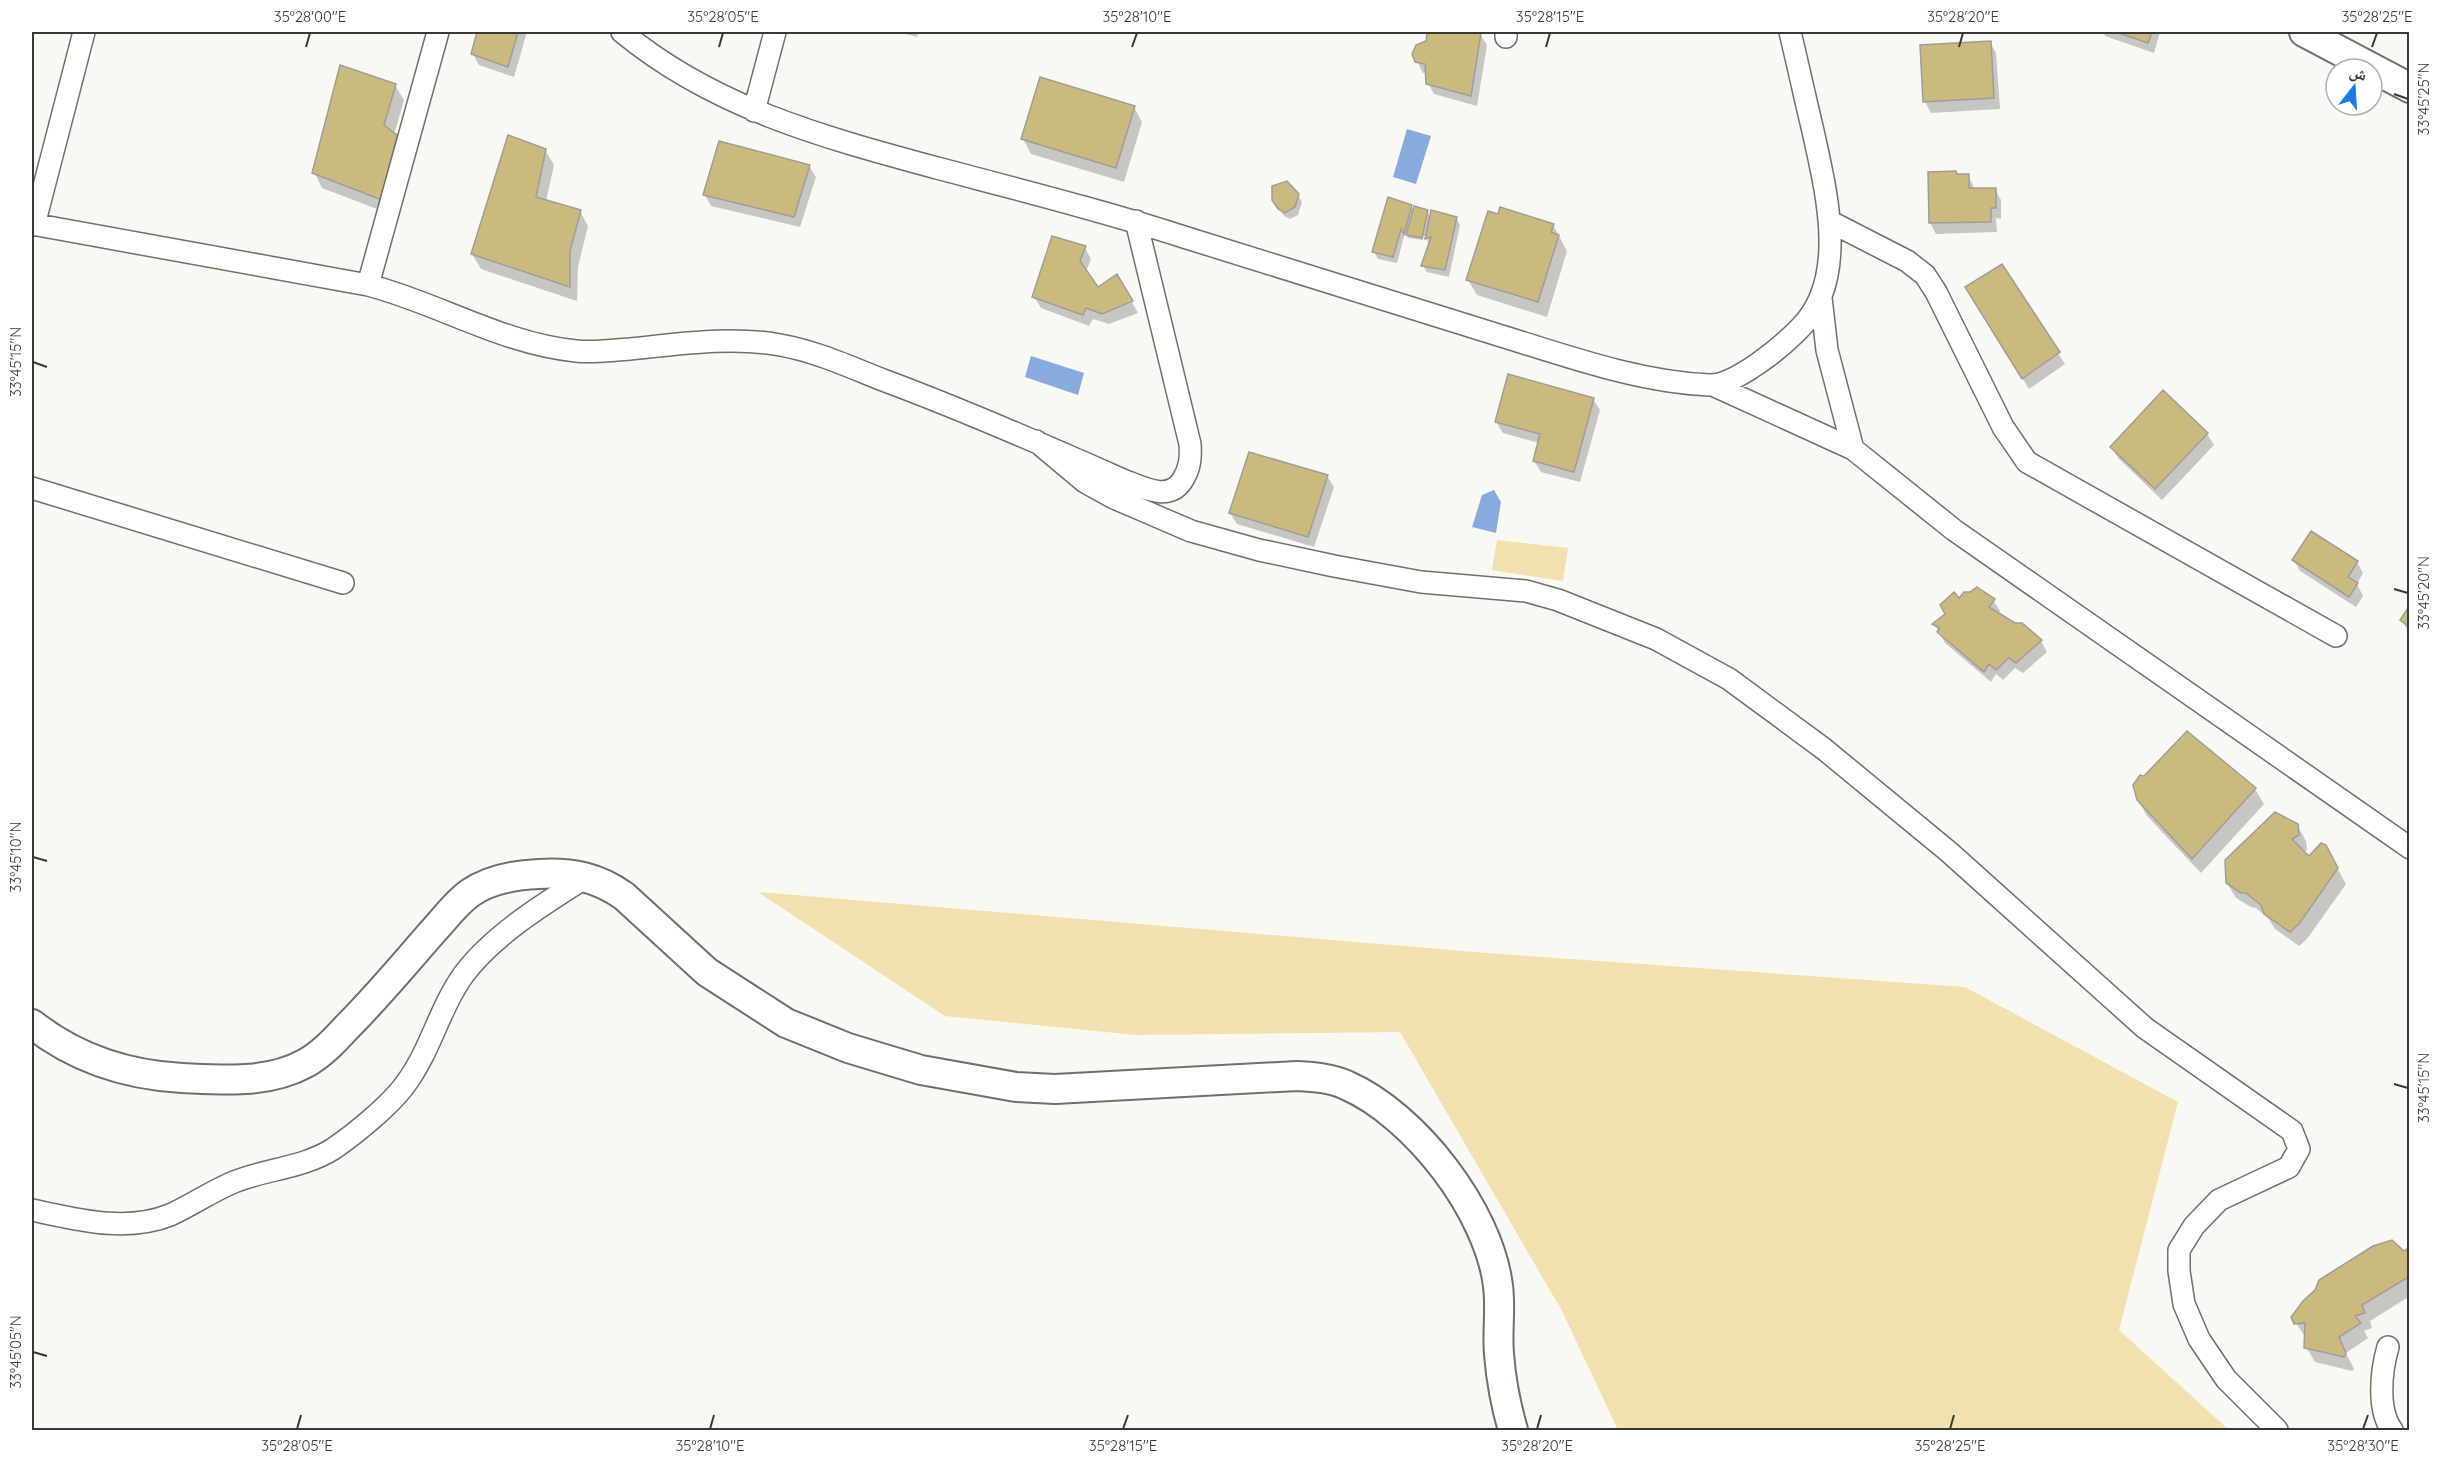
<svg xmlns="http://www.w3.org/2000/svg" width="2441" height="1462" viewBox="0 0 2441 1462" font-family="Quicksand,'Noto Naskh Arabic',sans-serif">
	<rect width="100%" height="100%" fill="#faf8f3"/>
	<!-- green -->
	<path fill="#f0e1ae" d="M1497,540l71,8 -5,33 -71,-11z
		M758,892l729,61 478,34 213,115 -59,228 110,100h-611l-56,-119 -162,-279 -264,3 -191,-19z"/>
	<!-- water -->
	<path fill="#86abdc" d="M1407,129l24,7 -15,48 -23,-7z
		M1031,356l53,17 -6,22 -53,-18z
		M1494,490l7,12 -5,31 -24,-6 10,-32z"/>
	<!-- shadow -->
	<path fill="#0003" d="M479,32h48l-13,45 -35,-12 -6,-11z
		M898,32h20l-1,5z
		M1428,32l52,2 7,11 -10,61 -43,-12 -6,-11 -1,-10h-4l-6,-12 10,-18z
		M2103,32h57l-6,21 -49,-17z
		M1990,42l6,11 4,56 -69,4 -6,-11 -4,-56z
		M395,85l9,15 -10,35 10,17 -14,62 -68,-26 -8,-16z
		M1134,107l8,15 -18,60 -93,-28 -8,-15z
		M545,150l9,15 -8,36 34,10 8,15 -10,41 -1,34 -96,-32 -9,-15z
		M809,166l7,11 -16,50 -89,-21 -6,-11z
		M1957,175h11l7,15 20,-1 6,11v19l-5,-1 1,14 -61,2 -6,-11z
		M1298,195l4,7 -4,13 -8,4 -6,-3 -6,-9z
		M1411,206l3,6h13l4,6h25l4,7 -11,52 -22,-5 -4,-6 7,-21 -6,-10 -1,5 -15,-2 -3,-5 -8,30 -19,-4 -4,-7z
		M1553,225l14,26 -20,66 -70,-22 -9,-15z
		M1085,248l6,11 -5,13 12,17 19,-13 21,37 -29,11 -16,-5 -4,7 -48,-18 -7,-11z
		M2002,266l63,98 -36,25 -56,-91z
		M1593,399l7,11 -20,72 -39,-10 -7,-11 5,-18 -36,-10 -7,-11z
		M2207,434l7,11 -52,55 -44,-42 -6,-11z
		M1327,476l7,11 -20,60 -77,-23 -7,-11z
		M2294,560l63,2 6,11 -6,11 6,12 -7,11 -56,-36z
		M1993,600l7,11 -2,3 43,27 6,11 -24,21 -8,-5 -12,12 -7,-6 -5,8 -46,-39 -11,-19 25,-23z
		M2410,608v25l-9,-13z
		M2255,789l9,15 -63,69 -54,-57 -9,-16z
		M2297,825l9,16 1,9 -4,2 6,6 25,4 12,22 -39,55 -8,7 -24,-17 -7,-11 -12,-10 -5,-1 -15,-9 -9,-15z
		M2374,1247l29,6 7,-4v47l-40,25 2,7 -8,3 4,7 -22,15 8,16 -2,2 -37,-9 -9,-15v-9l-10,-15 21,-33 3,-10z"/>
	<!-- building -->
	<path fill="#cbba7d" stroke="#9f9d98" stroke-width="1.5" d="M477,32h41l-10,35 -37,-13z
		M1427,32l54,1 -10,63 -45,-12 -1,-20 -10,-2 -3,-8 4,-9 10,-4z
		M2116,32h36l-4,11z
		M1991,41l3,57 -71,4 -3,-57z
		M340,65l56,19 -12,41 13,10 -15,65 -70,-27z
		M1040,77l95,29 -19,62 -95,-29z
		M508,135l38,14 -10,48 45,13 -11,41v36l-99,-33z
		M719,141l91,24 -16,52 -91,-22z
		M1956,171l1,3h12v14h27v20h-5v14l-62,1 -1,-51z
		M1287,181l12,13 -4,13 -10,6 -7,-4 -6,-9v-14z
		M1388,197l24,8 -8,29 -3,-5 -8,28 -21,-5z
		M1414,206l14,4 -6,28 -16,-3z
		M1500,207l54,17 -3,8 8,3 -21,67 -72,-22 22,-69 10,3z
		M1431,210l26,7 -12,53 -24,-4 10,-29 -6,2z
		M1052,236l34,10 -6,15 18,26 19,-13 16,27 -31,13 -16,-6 -3,7 -51,-18z
		M2002,264l58,88 -38,27 -57,-92z
		M1508,374l86,24 -20,74 -41,-11 7,-27 -45,-12z
		M2163,390l45,43 -53,56 -45,-42z
		M1249,452l79,23 -20,62 -79,-24z
		M2311,531l47,30 -10,16 10,6 -9,14 -57,-37z
		M1977,587l18,12 -6,8 26,16h7l20,17 -26,23 -7,-5 -13,12 -7,-6 -5,8 -47,-40 3,-4 -8,-4 13,-10 -5,-9 14,-13 5,6 5,-6h6z
		M2410,605v22l-10,-7z
		M2187,731l69,57 -64,71 -55,-59 -4,-15 7,-10 4,1z
		M2275,812l23,12 1,11 -7,4 17,17 12,-13 5,2 12,23 -39,56 -9,8 -26,-18 -3,-9 -15,-12h-5l-15,-10 -1,-23z
		M2392,1240l12,11 6,-4v29l-48,29 3,8 -10,3 6,7 -22,14 7,16 -2,4 -40,-9 1,-25 -11,1 -3,-7 12,-16 12,-11 4,-10 54,-34z"/>
	<g fill="none" stroke-linecap="round" stroke-linejoin="round">
		<!-- street casing -->
		<g stroke="#706f6a" stroke-width="24">
			<path id="street" d="M622,32c92,76 201,105 315,136 83,22 167,43 250,70 103,32 205,64 308,96 69,21 142,48 214,51 26,1 74,-39 92,-58 48,-49 25,-136 12,-196 -8,-33 -15,-66 -23,-99
				M1506,37v-5
				M754,111l21,-79
				M1829,221l78,40 18,14 11,17 67,135 24,35 309,174
				M32,224l336,61c70,18 135,59 208,66 18,2 36,-1 54,-2 49,-5 102,-13 150,-4 35,6 70,22 103,35 81,30 161,65 240,100 19,7 45,22 59,1 8,-12 9,-23 8,-37l-54,-223
				M34,225l50,-193
				M368,285l70,-253
				M1821,298l6,52 26,99
				M1715,386l138,63 101,81 456,318
				M1036,441l49,41 29,16 77,33 68,19 75,16 87,16 105,9 32,9 98,39 73,40 95,70 125,103 196,176 147,103 7,18 -10,18 -70,33 -25,26 -15,24v21l5,33 15,35 27,40 51,51
				M32,488l311,95
				M32,1210c44,9 93,23 138,5 22,-10 42,-24 64,-33 32,-13 69,-14 99,-33 22,-15 59,-45 74,-67 24,-33 33,-75 57,-108 30,-40 83,-72 124,-98
				M2388,1347c-7,24 -11,63 4,83"/>
		</g>
		<!-- secondary casing -->
		<g stroke="#706f6a" stroke-width="32">
			<path id="secondary" d="M2304,32l106,56
				M32,1024c43,34 95,51 150,54 43,2 86,6 124,-15 16,-9 29,-23 41,-36 31,-31 59,-65 88,-98 11,-12 21,-26 35,-36 20,-14 45,-18 69,-19 33,-2 58,3 85,22l83,76 79,51 62,25 73,22 95,17 39,2 242,-13c17,1 34,2 49,9 69,30 143,126 152,201 3,22 -1,46 1,68 2,26 7,52 14,76"/>
		</g>
		<!-- street -->
		<use href="#street" stroke="#fff" stroke-width="21"/>
		<!-- secondary -->
		<use href="#secondary" stroke="#fff" stroke-width="28"/>
	</g>
	<!-- ticks -->
	<path fill="none" stroke="#383836" stroke-width="2" d="M306,47l4,-14M719,47l4,-14M1132,47l5,-14M1546,47l4,-14M1959,47l4,-14M2372,47l5,-14M2394,94l14,5M33,362l14,5M2394,589l14,4M33,857l14,4M2394,1084l14,4M33,1352l14,4M297,1429l4,-14M710,1429l4,-14M1123,1429l5,-14M1537,1429l4,-14M1950,1429l4,-14M2363,1429l5,-14"/>
	<!-- border -->
	<rect width="2441" height="1462" fill="none" stroke="#ffffff" stroke-width="66"/>
	<!-- north arrow -->
	<g transform="translate(2354 87) rotate(17)"><circle r="28" fill="#ffffff" stroke="#afafaf" stroke-width="1.5"/>
	<path d="M0-4.5L10 22L0 15L-10 22Z" fill="#1d7be4"/>
	<text y="-9" font-size="16" font-weight="bold" text-anchor="middle" fill="#383836">ش</text>
	</g>
	<rect x="33" y="33" width="2375" height="1396" fill="none" stroke="#383836" stroke-width="2"/>
	<g font-size="15" text-anchor="middle" fill="#383836">
		<text x="310" y="22">35°28'00"E</text>
		<text x="723" y="22">35°28'05"E</text>
		<text x="1137" y="22">35°28'10"E</text>
		<text x="1550" y="22">35°28'15"E</text>
		<text x="1963" y="22">35°28'20"E</text>
		<text x="2377" y="22">35°28'25"E</text>
		<text transform="translate(2424 99) rotate(-90)" y="5">33°45'25"N</text>
		<text transform="translate(16 362) rotate(-90)" y="5">33°45'15"N</text>
		<text transform="translate(2424 593) rotate(-90)" y="5">33°45'20"N</text>
		<text transform="translate(16 857) rotate(-90)" y="5">33°45'10"N</text>
		<text transform="translate(2424 1088) rotate(-90)" y="5">33°45'15"N</text>
		<text transform="translate(16 1352) rotate(-90)" y="5">33°45'05"N</text>
		<text x="297" y="1451">35°28'05"E</text>
		<text x="710" y="1451">35°28'10"E</text>
		<text x="1123" y="1451">35°28'15"E</text>
		<text x="1537" y="1451">35°28'20"E</text>
		<text x="1950" y="1451">35°28'25"E</text>
		<text x="2363" y="1451">35°28'30"E</text>
	</g>
</svg>
